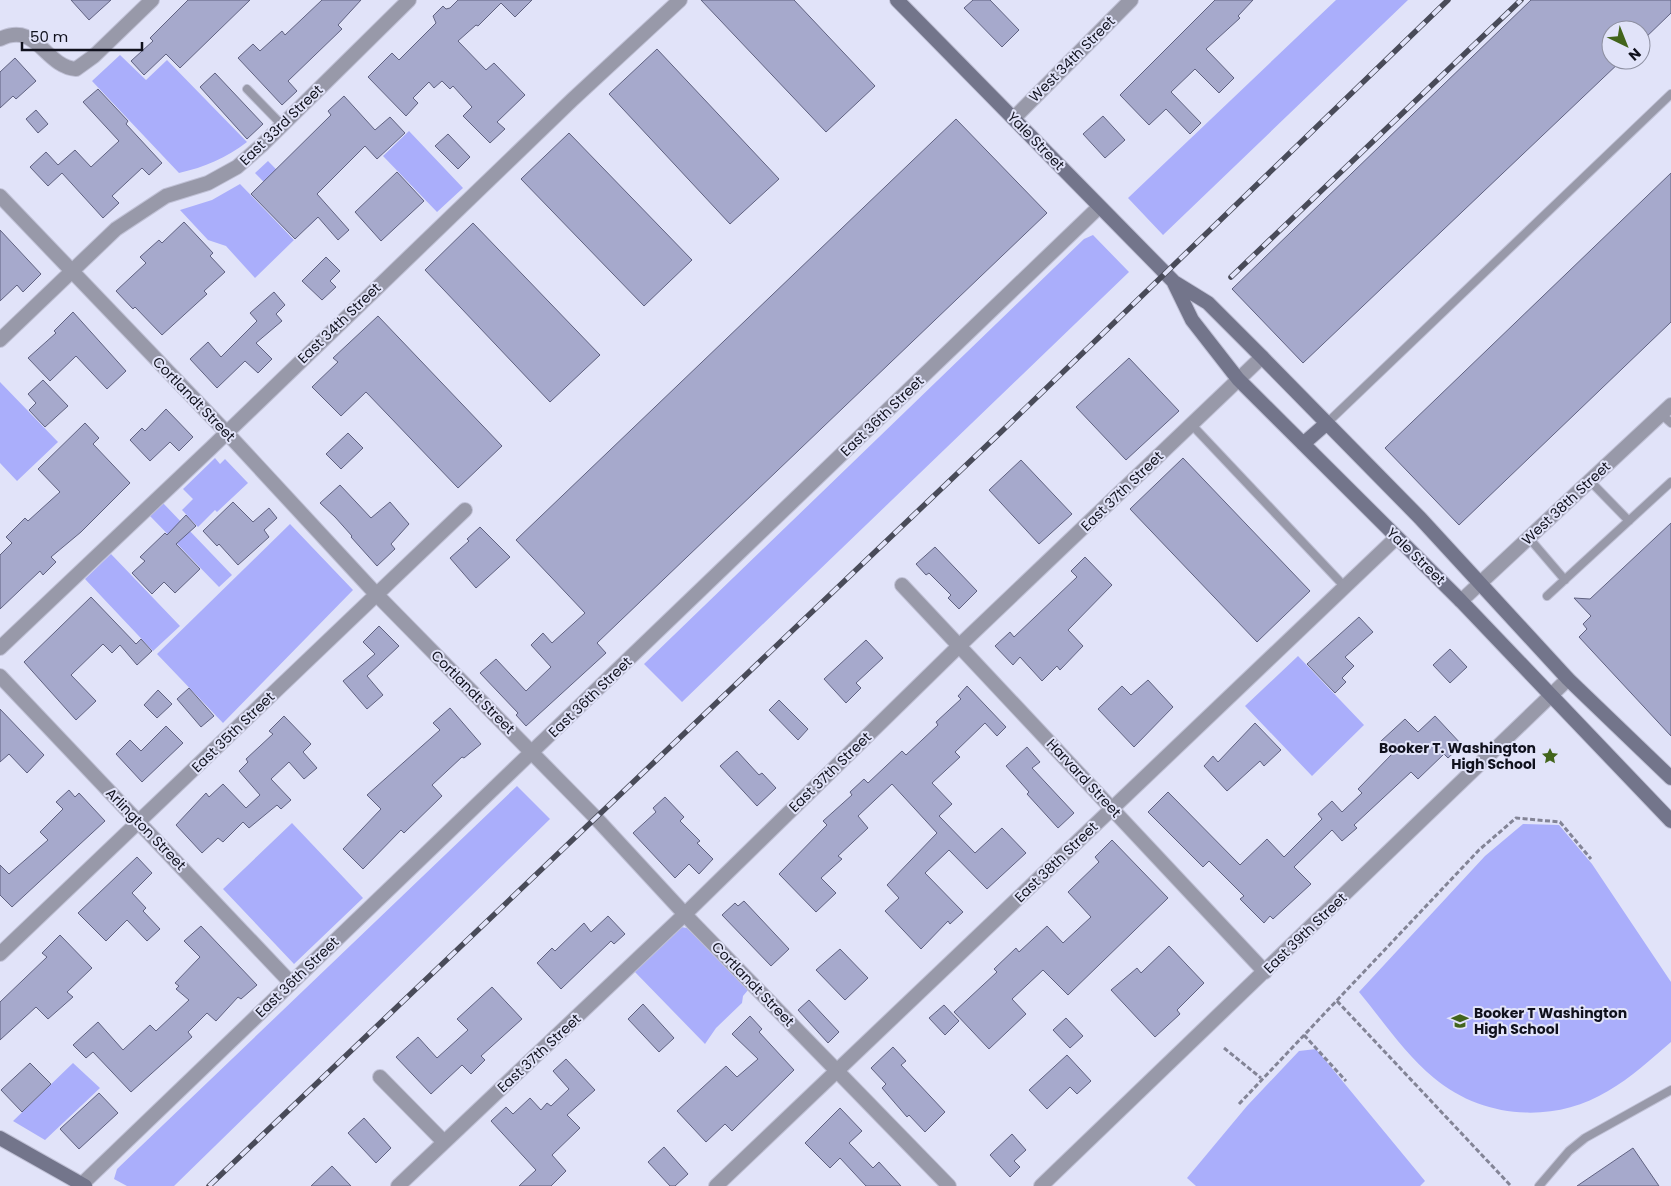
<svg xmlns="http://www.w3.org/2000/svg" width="1671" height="1186" viewBox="0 0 1671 1186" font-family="Poppins,sans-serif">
	<rect width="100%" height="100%" fill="#e1e3f9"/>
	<!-- green -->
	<path fill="#aaaefb" d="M1336,0h72l-245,235 -35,-37z
		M120,55l26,25 21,-20 80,82c-21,16 -42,25 -68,31l-87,-92z
		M409,131l54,57 -26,24 -54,-56z
		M268,161l53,54 -13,12 -53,-54z
		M240,184l54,56 -39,38 -29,-32 -18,-6 -28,-30 32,-10z
		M1093,235l36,37 -447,430 -38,-38 440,-425z
		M0,382l58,60 -41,39 -17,-18z
		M215,458l5,6 5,-5 23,24 -31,29 -2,-2 -17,17 -16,-17 11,-11 -10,-10z
		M163,503l69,72 -13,12 -69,-71z
		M290,524l63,66 -130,133 -66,-69z
		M111,554l69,72 -27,25 -68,-72z
		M1298,656l66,69 -52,51 -67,-70z
		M517,786l33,33 -376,367h-47l-13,-7 3,-10z
		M292,823l71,75 -69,66 -71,-75z
		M1523,824l36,1 33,39 79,118v60c-20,17 -40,36 -63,49 -54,33 -125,28 -174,-13 -29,-24 -51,-57 -75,-86l126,-136z
		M681,927l6,1 61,62 -5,6 -1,7 -26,25 -11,16 -71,-73z
		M1316,1049l109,132 -5,5h-224l-9,-8 60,-72 52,-55z
		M73,1063l27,25 -55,52 -32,-19z"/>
	<!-- building -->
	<path fill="#a6a9cc" stroke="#606281" d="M71,0h40l-22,20z
		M188,0h62l-70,68 -14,-14 -22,21 -13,-14 22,-20 -3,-3z
		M322,0h39l-23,25 4,4 -54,52 9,10 -15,14 -44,-47 15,-14 7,7 22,-20 3,4z
		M458,0h74l-17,17 -14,-14 -23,23 -2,-1 -18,16 28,29 8,-7 31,32 -28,27 8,7 -15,14 -27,-27 9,-9 -19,-21 -3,3 -8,-8 -8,7 -5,-6 -16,16 5,5 -12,13 -38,-39 24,-24 7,7 37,-37 -3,-7 10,-10 3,3 4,-1z
		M701,0h93l81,86 -49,46z
		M973,0h17l29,30 -17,17 -38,-39z
		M1215,0h38l-15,16 2,2 -34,31 28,29 -15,15 -24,-24 -24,23 30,31 -11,11 -24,-25 -17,16 -29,-30z
		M1531,0h140v13l-30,29v-12h-30v30h11l-319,303 -71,-74z
		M657,49l122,130 -49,45 -121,-130z
		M15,58l21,23 -20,18 -3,-3 -13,12v-36z
		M215,73l48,51 -16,15 -47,-52z
		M98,89l30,32 -2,3 36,39 -13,12 -7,-7 -30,28 7,7 -16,15 -41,-45 -14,13 -18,-19 16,-15 12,13 17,-15 16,17 28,-26 -36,-39z
		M344,96l31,34 15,-13 15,16 -28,26 -12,-13 -48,48 32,36 -11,10 -20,-23 -23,22 -44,-45 80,-79 -3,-4z
		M36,110l12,14 -10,9 -12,-14z
		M1103,116l22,24 -20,18 -22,-24z
		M956,119l91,94 -450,430 9,10 -80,73 -10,-11 2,-2 -38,-40 16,-14 30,32 25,-24 -20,-22 12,-12 9,10 33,-30 -69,-73z
		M569,133l123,127 -48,46 -123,-127z
		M448,134l22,23 -12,12 -23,-23z
		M397,172l27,29 -43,40 -26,-29z
		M1671,173v149l-212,203 -74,-77z
		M184,222l29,31 -3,3 15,16 -21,19 3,3 -45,41 -27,-28 -2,2 -17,-18 30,-28 -6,-6 19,-17 3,3z
		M473,223l127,132 -50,47 -125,-132z
		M0,230l41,44 -18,18 -6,-7 -17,16z
		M326,257l14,14 -10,10 6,6 -14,13 -20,-19z
		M274,292l11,13 -9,9 6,7 -26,22 16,16 -14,14 -13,-12 -28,27 -27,-29 18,-17 13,15 36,-36 -7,-8z
		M73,312l53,59 -19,18 -31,-33 -26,25 -22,-23 28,-25 -2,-2z
		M378,316l124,130 -44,42 -92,-96 -25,24 -29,-29 26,-25 -5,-4z
		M1129,358l50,53 -53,49 -50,-53z
		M43,380l25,26 -23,21 -16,-17 7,-7 -8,-9z
		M166,409l27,28 -14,14 -9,-9 -20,19 -20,-21 12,-12 3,3z
		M85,423l14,15 -6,6 37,39 -49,49 -30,25 5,5 -13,13 -3,-4 -40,38v-54l12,-12 -6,-6 19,-19 3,3 32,-29 -22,-23z
		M348,433l15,15 -22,21 -15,-15z
		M1183,458l127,133 -53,51 -127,-133z
		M1021,460l51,54 -33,30 -50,-54z
		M340,485l31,33 19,-16 19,22 -18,20 4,5 -18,17 -26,-29 1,-1 -17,-19 -15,-14z
		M233,502l20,20 16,-14 8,10 -13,12 5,7 -31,28 -19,-21 -2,2 -14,-15z
		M186,515l10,11 -20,18 24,25 -25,24 -11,-11 -12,12 -20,-21 13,-12 -5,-4 25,-24 2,2z
		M1671,523v213l-92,-99 8,-8 -4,-5 8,-8 -17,-18 16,1z
		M480,527l30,30 -34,31 -26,-30 19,-17 -2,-2z
		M935,547l42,44 -18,18 -11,-11 3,-3 -22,-22 -3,2 -10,-11z
		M1085,557l27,28 -44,45 15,16 -23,24 -3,-4 -15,15 -22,-24 -7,8 -18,-19 15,-14 4,5 63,-60 -6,-6z
		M91,597l45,47 5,-5 11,12 -15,14 -17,-20 -8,8 -9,-9 -32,31 25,26 -20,19 -52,-58z
		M1359,617l14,15 -28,25 9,9 -12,12 4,4 -11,11 -28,-29z
		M379,626l20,20 -32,30 16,19 -16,14 -24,-28 32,-27 -12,-12z
		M866,640l17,18 -27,25 5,5 -15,15 -22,-24z
		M1450,649l17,18 -17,16 -17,-18z
		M1148,680l25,27 -39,40 -36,-38 24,-23 9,9z
		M967,686l39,41 -9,9 -12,-13 -30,29 5,5 -28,26 20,21 -13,12 36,37 27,-25 24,25 -39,36 -38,-39 -24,23 38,39 -13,12 -2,-3 -27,28 -36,-38 14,-13 -12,-13 50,-52 -45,-49 -34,32 10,12 -30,28 4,3 -21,19 15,15 -20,19 -37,-38 48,-49 -4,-4 29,-26 -2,-3 14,-13 4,4 34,-32 4,4 32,-30 -2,-3 25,-23 -3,-3z
		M189,688l25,28 -13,11 -24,-28z
		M158,690l14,14 -15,14 -13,-13z
		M779,700l29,29 -10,11 -29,-30z
		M450,708l31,36 -17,14 -2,-1 -30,28 10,11 -38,37 -3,-3 -38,39 -20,-20 38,-40 -14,-14 73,-65 -7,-7z
		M0,709l44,46 -17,18 -18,-19 -9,8z
		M284,716l27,28 -8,8 14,16 -13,11 -15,-17 -18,17 20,21 -10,9 -4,-4 -28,23 -6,-6 -20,20 -5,-4 -16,15 -26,-28 30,-32 3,4 14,-13 23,24 14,-13 -21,-24 9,-9 -2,-3 27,-25 -4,-3z
		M1435,716l27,29 -14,13 -4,-4 -26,25 -7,-7 -57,53 3,3 -15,13 -10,-11 -38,37 17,17 -38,35 -3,-3 -6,7 -24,-24 4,-3 -35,-35 -6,6 -55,-55 20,-20 72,73 27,-26 17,18 38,-38 -4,-5 14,-13 10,11 20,-19 -4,-4 35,-36 -12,-12 24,-22 13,13z
		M1255,723l26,27 -17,16 -4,-5 -33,30 -23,-25 9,-10 5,6z
		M166,726l17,17 -41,39 -26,-28 14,-14 11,11z
		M1027,747l13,15 -8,6 42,45 -16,15 -31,-34 2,-2 -23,-26z
		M737,751l22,24 3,-2 14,15 -19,18 -37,-40z
		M69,790l6,7 4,-4 26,28 -93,86 -12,-12v-30l9,9 39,-34 -8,-8 23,-23 -7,-7z
		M665,797l19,20 -4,4 20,20 -3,2 16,16 -14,15 -10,-10 -14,14 -42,-45 23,-21 -3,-4z
		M1112,840l56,58 -100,97 -25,-25 -31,29 14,15 -37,35 -35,-37 43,-40 -3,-3 22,-21 3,4 28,-26 16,17 28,-26 -23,-25 31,-30 -4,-5z
		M137,857l15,16 -20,20 14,15 -3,3 17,18 -13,12 -20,-21 -21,21 -28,-28z
		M744,901l45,48 -18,17 -49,-51 13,-12 3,3z
		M608,916l17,18 -11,10 -3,-3 -50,48 -24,-26 15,-15 3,3 29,-28 7,9z
		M201,926l56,59 -16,14 -3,-2 -22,24 -9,-8 -19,19 4,5 -61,55 -38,-40 -7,6 -13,-13 25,-23 25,28 27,-25 6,6 33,-31 -13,-11 3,-3 -4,-3 25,-26 -16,-16z
		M60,935l32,33 -25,24 6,5 -25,22 -12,-12 -36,33v-38l47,-45 -5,-4z
		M1169,946l35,37 -27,27 3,4 -25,23 -44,-47 26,-22 4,5z
		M840,949l28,29 -23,22 -29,-30z
		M492,987l30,32 -41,37 4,4 -14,14 -9,-9 -31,29 -35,-37 22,-20 19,21 31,-28 -11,-11z
		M809,1000l30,32 -11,11 -30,-33z
		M643,1004l31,34 -15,14 -31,-33z
		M944,1005l15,16 -14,14 -16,-17z
		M750,1016l12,13 -3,3 35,38 -62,61 -7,-7 -19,18 -29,-31 49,-45 11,11 21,-18 -26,-25z
		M1066,1018l17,18 -13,12 -17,-18z
		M893,1047l13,14 -5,4 44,47 -20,20 -16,-17 -2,2 -25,-29 4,-4 -15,-16z
		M1067,1055l24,26 -14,13 -7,-7 -23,22 -18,-19z
		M566,1059l29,31 -28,25 13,13 -28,27 14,16 -15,15h-32l17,-16 -45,-49 15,-14 7,7 17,-16 11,12 6,-7 4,3 18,-17 -16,-18z
		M30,1063l21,21 -29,28 -21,-22z
		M99,1093l19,20 -39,36 -19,-20z
		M840,1108l22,23 -13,12 24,25 6,-6 22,24h-35l-26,-28 -10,10 -25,-25z
		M364,1118l27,30 -15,15 -28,-30z
		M1012,1134l14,16 -12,11 6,6 -10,10 -20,-22z
		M664,1147l24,27 -13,12h-5l-22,-24z
		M1633,1148l26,38h-82z
		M332,1166l19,20h-40z"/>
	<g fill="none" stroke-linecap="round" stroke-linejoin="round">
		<!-- service casing -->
		<g stroke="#c0c1d6" stroke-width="10">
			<path id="service" d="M247,89l35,36
				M1661,414l10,9
				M1327,423l344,-329
				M1191,424l154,163
				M1590,481l39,40
				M1529,538l36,42
				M1547,596l124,-114
				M1539,1186l30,-35 16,-13 86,-48"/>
		</g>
		<!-- minor casing -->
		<g stroke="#c0c1d6" stroke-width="16">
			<path id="minor" d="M0,39c37,-18 44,27 76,30l18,-13 58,-56
				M1014,118l117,-118
				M0,196l227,237 150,162 218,222 97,105 257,264
				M0,340l116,-111 50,-33 42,-13 29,-16 25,-22 147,-145
				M902,585l363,387
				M0,648l212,-201 360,-347 108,-100
				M0,676l291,307
				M0,954l465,-444
				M380,1077l64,65
				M80,1186l1019,-979
				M398,1186l287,-272 274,-268 303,-289
				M716,1186l680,-648
				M1041,1186l527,-507"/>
		</g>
		<!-- tertiary casing -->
		<g stroke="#c0c1d6" stroke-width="16">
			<path id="tertiary" d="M1461,601l210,-196"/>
		</g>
		<!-- secondary casing -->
		<g stroke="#c0c1d6" stroke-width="16">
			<path id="secondary" d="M897,0l277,282 34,21 54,54 158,161 148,161 103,99
				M1174,283l18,37 46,59 223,222 210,220
				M1303,444l24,-21
				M0,1138l85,48"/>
		</g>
		<!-- path -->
		<path stroke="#838496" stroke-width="3" stroke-dasharray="5 2.5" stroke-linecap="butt" d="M1337,1001l174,185
			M1304,1035l42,46
			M1224,1048l37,30
			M1239,1104l240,-254 37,-32 44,4 31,37"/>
		<!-- service -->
		<use href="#service" stroke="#9899a9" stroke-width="8"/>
		<!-- minor -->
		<use href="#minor" stroke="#9899a9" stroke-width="14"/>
		<!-- tertiary -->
		<use href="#tertiary" stroke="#9899a9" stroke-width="14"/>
		<!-- secondary -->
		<use href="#secondary" stroke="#73758b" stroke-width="14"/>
		<!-- rail casing -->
		<g stroke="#494b59" stroke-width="5.5">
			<path id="rail" d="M1231,277l290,-277
				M209,1186l793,-755 446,-431"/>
		</g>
		<!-- rail -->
		<use href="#rail" stroke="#e1e3f9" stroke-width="4" stroke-dasharray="11" stroke-linecap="butt"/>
	</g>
	<!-- icons -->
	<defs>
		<g id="sight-bare" transform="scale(1.35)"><path d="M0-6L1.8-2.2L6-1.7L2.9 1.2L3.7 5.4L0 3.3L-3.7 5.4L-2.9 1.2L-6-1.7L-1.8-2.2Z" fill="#42641b" stroke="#e1e3f9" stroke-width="2.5" paint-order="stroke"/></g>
		<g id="school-bare" transform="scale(1.35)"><path d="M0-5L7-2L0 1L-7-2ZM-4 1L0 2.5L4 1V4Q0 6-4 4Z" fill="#42641b" stroke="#e1e3f9" stroke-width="2.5" paint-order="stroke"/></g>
	</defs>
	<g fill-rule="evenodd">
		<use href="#sight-bare" x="1550" y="756"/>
		<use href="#school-bare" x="1460" y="1021"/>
	</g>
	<g text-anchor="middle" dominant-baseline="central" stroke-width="4" stroke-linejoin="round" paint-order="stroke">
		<!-- street labels -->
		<g font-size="14" fill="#10111d" stroke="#e1e3f9">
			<text transform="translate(1072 59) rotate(-45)">West 34th Street</text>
			<text transform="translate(281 125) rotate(-44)">East 33rd Street</text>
			<text transform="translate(1036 141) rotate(46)">Yale Street</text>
			<text transform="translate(339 323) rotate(-44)">East 34th Street</text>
			<text transform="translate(194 399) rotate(46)">Cortlandt Street</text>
			<text transform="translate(882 416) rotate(-44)">East 36th Street</text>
			<text transform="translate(1122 491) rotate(-44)">East 37th Street</text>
			<text transform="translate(1566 503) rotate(-43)">West 38th Street</text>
			<text transform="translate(1416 556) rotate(44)">Yale Street</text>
			<text transform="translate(473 692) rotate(45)">Cortlandt Street</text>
			<text transform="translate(590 697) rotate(-44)">East 36th Street</text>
			<text transform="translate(233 732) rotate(-44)">East 35th Street</text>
			<text transform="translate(830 772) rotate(-44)">East 37th Street</text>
			<text transform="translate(1084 778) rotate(47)">Harvard Street</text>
			<text transform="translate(146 829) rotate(46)">Arlington Street</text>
			<text transform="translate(1056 862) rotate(-44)">East 38th Street</text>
			<text transform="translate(1305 933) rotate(-44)">East 39th Street</text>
			<text transform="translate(297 977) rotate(-44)">East 36th Street</text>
			<text transform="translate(753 984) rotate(46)">Cortlandt Street</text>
			<text transform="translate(539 1053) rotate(-43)">East 37th Street</text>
		</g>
		<!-- poi labels -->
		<g font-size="14" font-weight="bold" fill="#10111d" stroke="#e1e3f9" text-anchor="end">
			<text x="1536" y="748">Booker T. Washington<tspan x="1536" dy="16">High School</tspan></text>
			<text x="1474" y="1013" text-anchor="start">Booker T Washington<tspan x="1474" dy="16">High School</tspan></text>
		</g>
	</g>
	<!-- north arrow -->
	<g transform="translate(1626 45) rotate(137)"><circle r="24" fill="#e1e3f9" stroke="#8d8fa1"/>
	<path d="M0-4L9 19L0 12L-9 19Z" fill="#42641b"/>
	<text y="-8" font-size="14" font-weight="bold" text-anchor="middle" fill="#10111d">N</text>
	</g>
	<!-- scale -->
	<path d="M22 42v8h120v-8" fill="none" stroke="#10111d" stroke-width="2.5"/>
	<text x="30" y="42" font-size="15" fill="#10111d" stroke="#e1e3f9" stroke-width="4" paint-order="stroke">50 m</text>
</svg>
